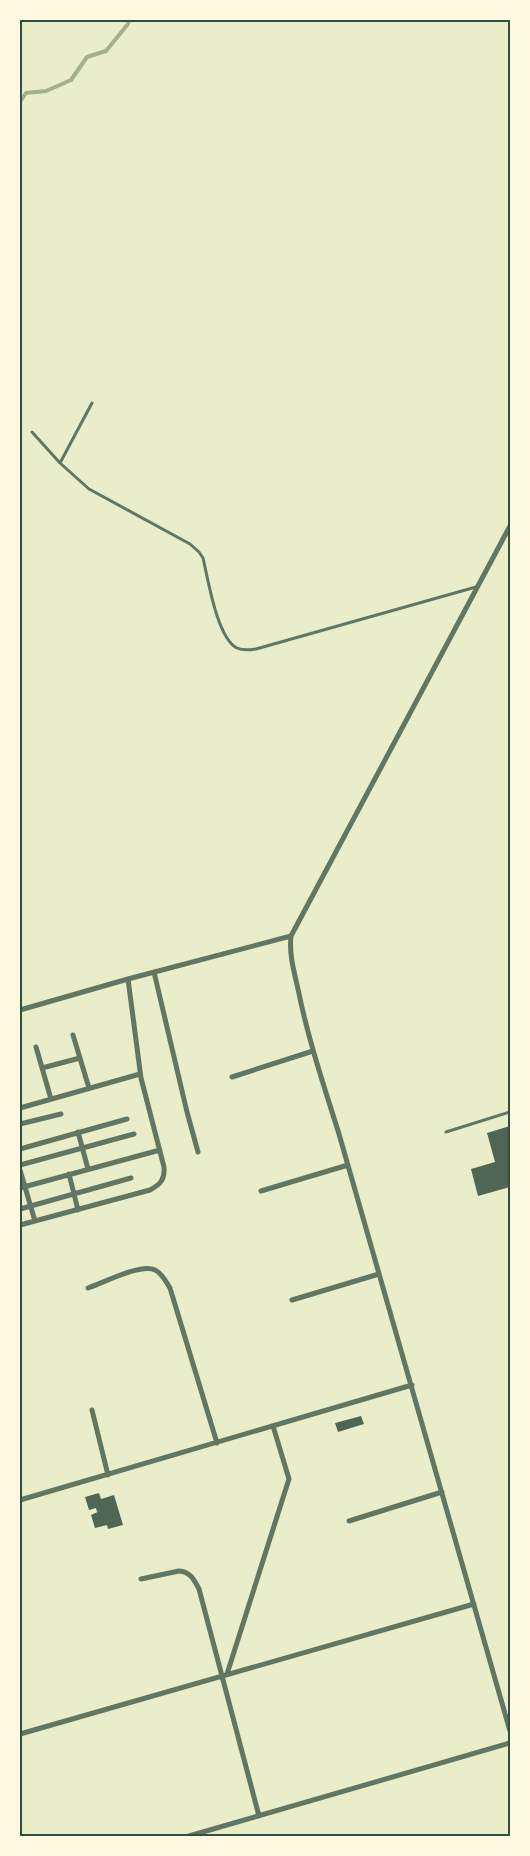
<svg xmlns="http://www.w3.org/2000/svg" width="530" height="1856" viewBox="0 0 530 1856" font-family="'Fira Sans',sans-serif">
	<rect width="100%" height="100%" fill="#e9edc9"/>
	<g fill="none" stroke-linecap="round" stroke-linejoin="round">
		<!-- stream -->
		<path stroke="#a3b18a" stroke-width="4" d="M20,102l6,-9 20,-2 25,-11 16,-23 19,-6 22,-27 1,-4"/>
	</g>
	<!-- building -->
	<path fill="#4f6655" d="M510,1126v61l-32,9 -7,-27 24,-7 -8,-29z
		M361,1416l3,8 -26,8 -3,-9z
		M99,1493l2,6 13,-4 9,30 -15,4 -1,-4 -12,3 -4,-13 11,-5 -5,2 -1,-4 -7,2 -4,-13z"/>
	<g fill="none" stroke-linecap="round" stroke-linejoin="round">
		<!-- service -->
		<path stroke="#617663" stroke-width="3" d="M32,432l28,31 29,26 101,55 9,8 4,6c5,21 14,80 34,90 6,3 13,2 19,1l220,-62
			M60,463l32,-60
			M446,1132l64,-20"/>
		<!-- minor -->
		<path stroke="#617663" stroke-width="5" d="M510,526l-219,410c-2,19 3,35 7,53 10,50 26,97 41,145l171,597
			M154,972l33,140 11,40
			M20,1010l108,-31 163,-43
			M73,1035l16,53
			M36,1047l15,52
			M42,1068l38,-10
			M232,1077l81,-26
			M20,1108l120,-34
			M20,1124l41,-10
			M78,1132l10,37
			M20,1149l107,-30
			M20,1165l114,-31
			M20,1170l15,51
			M69,1174l9,36
			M20,1188l140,-38
			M261,1191l87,-26
			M20,1209l111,-31
			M20,1225l130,-35c11,-6 15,-11 14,-23l-23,-89 -13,-99
			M88,1288c15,-5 53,-25 67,-18 7,3 11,12 15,18l47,155
			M292,1300l87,-26
			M92,1410l16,65
			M20,1500l392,-115
			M349,1521l93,-29
			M141,1579l38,-8c12,1 15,9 20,18l60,227
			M227,1674l61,-192 1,-3 -16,-53
			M20,1734l454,-130
			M189,1836l321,-93"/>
	</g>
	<!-- border -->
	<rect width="530" height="1856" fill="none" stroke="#fefae0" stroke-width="42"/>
	<rect x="21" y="21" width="488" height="1814" fill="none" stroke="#344e41" stroke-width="2"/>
</svg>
